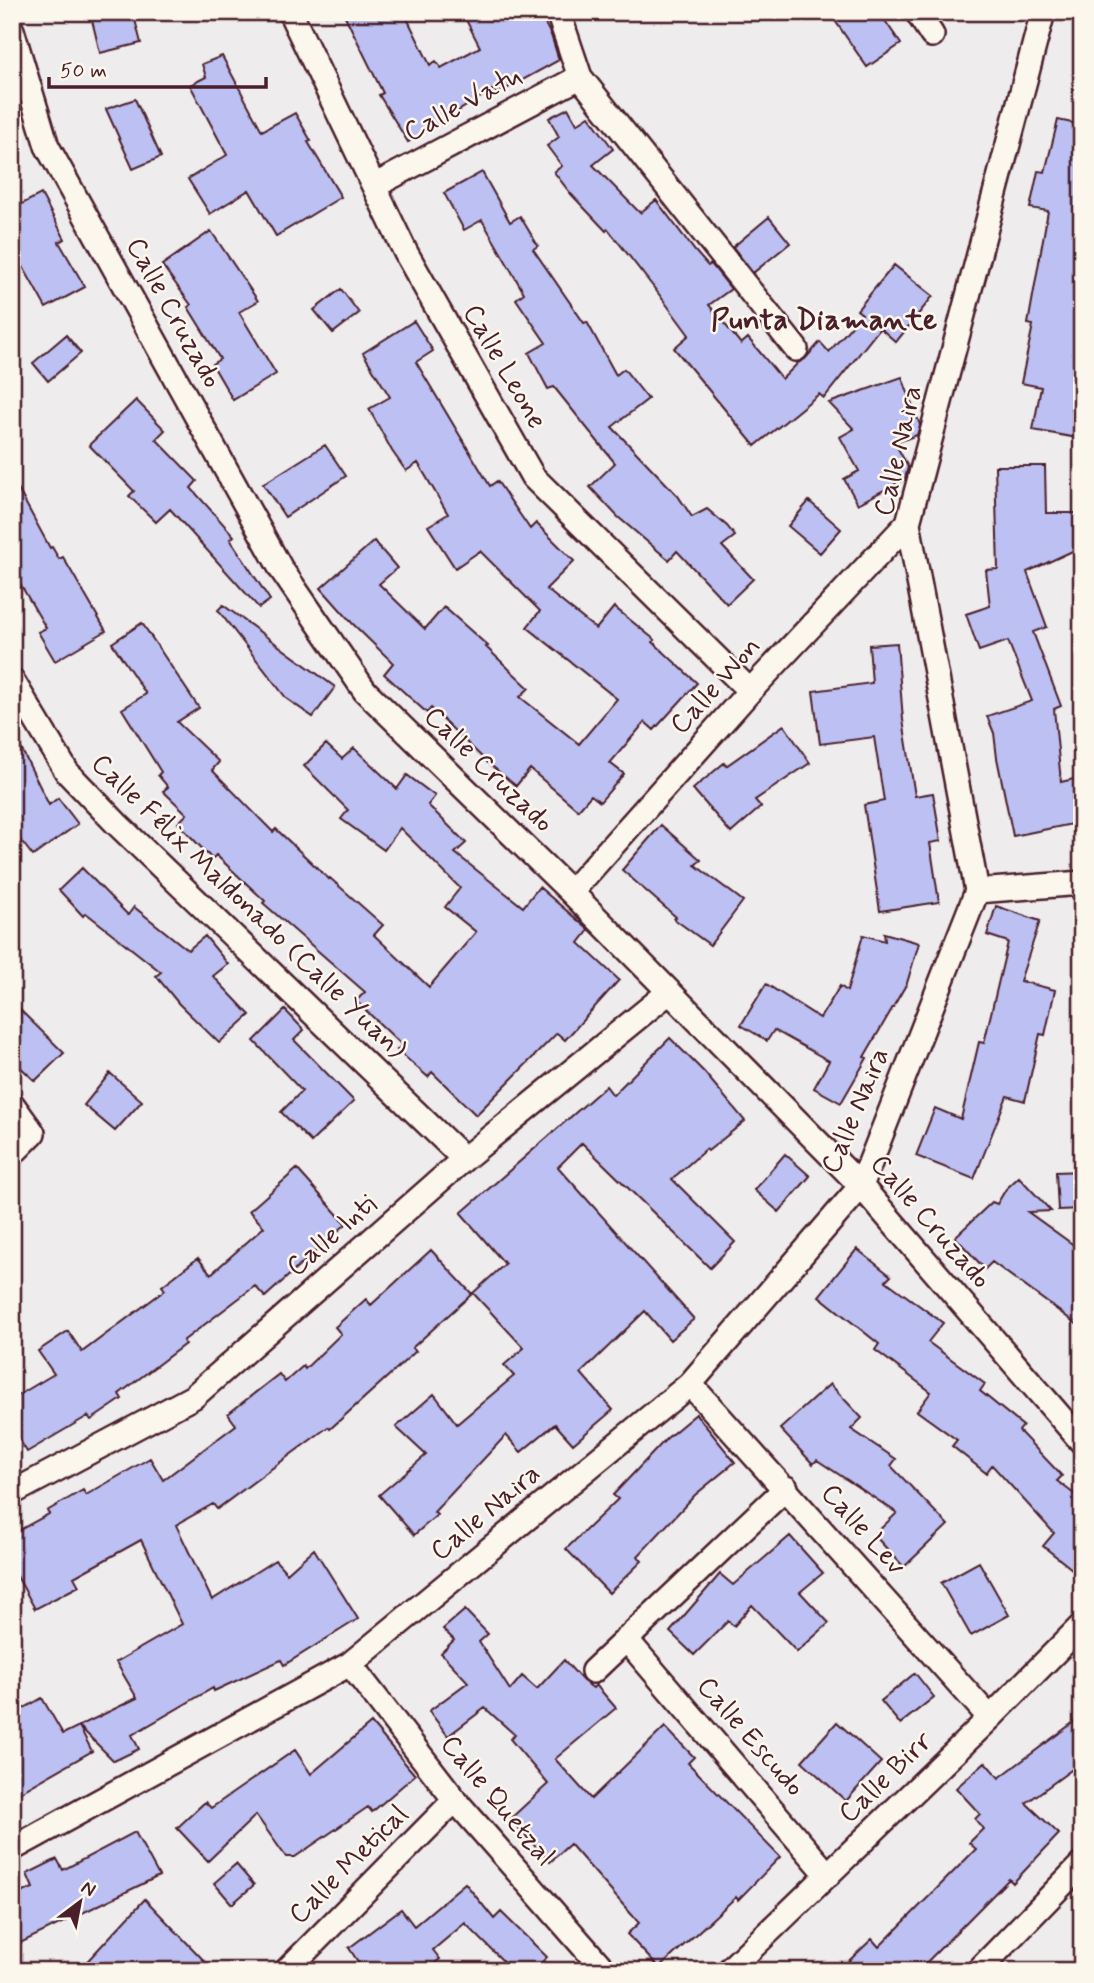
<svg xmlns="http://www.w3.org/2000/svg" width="1094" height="1983" viewBox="0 0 1094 1983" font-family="Mynerve,sans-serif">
	<rect width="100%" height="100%" fill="#eeeced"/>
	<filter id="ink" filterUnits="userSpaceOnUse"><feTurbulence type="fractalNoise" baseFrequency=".0143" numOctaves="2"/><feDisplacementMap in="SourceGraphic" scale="14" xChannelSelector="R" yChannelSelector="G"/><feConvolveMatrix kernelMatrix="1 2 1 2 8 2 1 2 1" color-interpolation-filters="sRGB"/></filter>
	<g filter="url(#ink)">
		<!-- building -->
		<path fill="#bcc0f2" stroke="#4a1f2b" stroke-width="2" d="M90,12h43l8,31 -41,10z
			M343,12h61l26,53 6,-4 5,7 39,-21 -18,-35h77l12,23 8,25 -62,34 -3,-5 -86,53 -29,-47 4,-2z
			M829,12h50l22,32 -34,23z
			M222,56l40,75 33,-18 16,28 -3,1 33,55 -65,39 -27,-46 -39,24 -22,-35 39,-24 -37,-70 16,-8 -4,-13z
			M135,99l26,58 -28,12 -27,-60z
			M568,108l9,16 12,-8 24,33 -20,16 47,48 16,-13 39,51 13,15 3,-2 20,25 -22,16 32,39 7,-6 34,41 16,-16 7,-4 15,-17 9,10 33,-38 -5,-4 37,-45 39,31 -37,46 -16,-14 -56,70 -5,-4 -64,52 -81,-98 15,-13 -31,-42 -50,-64 -2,2 -35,-37 -17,-22 8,-6 -15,-20 12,-9 -10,-19z
			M1058,120l24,5v241l-10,44 9,1 -4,27 -44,-8 8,-43 -20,-4 12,-58 -5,-1 20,-113 -18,-3 8,-37 7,1z
			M482,172l28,50 10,-6 18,30 -5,3 51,74 3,-1 29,53 8,-6 24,30 -36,28 66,69 14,21 15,-8 20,17 8,10 -13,10 31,33 -26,25 -50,-53 -8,9 -51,-43 -28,-30 25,-24 -61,-76 -6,2 -19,-36 17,-10 -30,-44 8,-6 -42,-73 -18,10 -20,-37z
			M41,194l24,45 -6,3 26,45 -39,21 -34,-61v-38z
			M769,217l21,26 -37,30 -20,-26z
			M211,231l47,70 -19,11 37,62 -43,26 -21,-36 8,-5 -32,-52 3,-2 -29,-40z
			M341,289l18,24 -26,20 -19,-23z
			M414,321l19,30 -17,11 74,124 7,-5 33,48 6,-6 38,38 -28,28 50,40 18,-22 41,33 -2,2 44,41 -43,47 -9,-8 -35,41 14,11 -24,28 -9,-7 -13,15 -48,-41 -14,17 -29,-24 -56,-54 -4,5 -43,-39 9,-11 -41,-40 -31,-35 53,-47 23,27 -18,16 46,45 19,-22 44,39 -2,1 43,41 -9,9 59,47 38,-45 -90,-72 13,-16 -60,-60 -25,17 -27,-42 20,-12 -30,-51 -12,8 -14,-20 -23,-42 21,-12 -27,-44z
			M66,335l15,18 -33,28 -15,-18z
			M902,377l18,48 -3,10 -22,8 13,24 -3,12 -47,25 -14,-25 15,-8 -19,-34 14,-8 -25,-26z
			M136,400l29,30 -9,9 41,42 -6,7 43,48 -4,3 40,61 -11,8 -89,-99 -14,13 -27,-26 5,-5 -45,-46z
			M325,445l21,31 -61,41 -22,-33z
			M995,466h50l1,47h33v35l-52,24 20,55 -14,5 28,74 -7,3 7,73 21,-5v45l-69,14 -16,-78 -3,-25 -7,-17 45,-15 -24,-60 -29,10 -13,-37 24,-8 -4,-36 12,-1z
			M12,478l38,70 2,-1 7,12 4,-2 43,74 -51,30 -17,-29 8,-4 -34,-58z
			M809,501l32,28 -21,24 -32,-27z
			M223,605l112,82 -22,30 -26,-18 -69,-89z
			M142,623l57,85 -22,14 42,40 -7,8 61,62 3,-3 53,50 1,-1 53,47 -9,10 55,52 47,-55 -31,-25 15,-19 -60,-60 -16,22 -43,-31 7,-9 -44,-44 22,-22 16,15 12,-11 43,41 10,-14 28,21 -7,9 38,38 -11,10 68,54 16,-20 50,43 -10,13 40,37 -54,60 -8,-7 -81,82 -44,-43 -4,5 -31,-27 5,-5 -46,-44 9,-9 -102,-89 2,-2 -49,-46 -4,4 -34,-36 9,-9 -24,-23 5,-4 -10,-12 3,-3 -39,-63 24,-15 -34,-51z
			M897,643l6,77 12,76 18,-3 8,48 -11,2 9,59 -59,9 -16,-106 20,-4 -10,-64 -54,7 -7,-53 59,-8 -3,-38z
			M784,725l26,38 -55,37 6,7 -30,26 -38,-44 31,-26 2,3z
			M12,730l37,75 9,-7 20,26 -45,32 -21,-27z
			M661,825l40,35 -6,5 48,36 -33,44 -36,-26 2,-2 -54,-47z
			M82,868l46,47 6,-8 54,43 17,-14 23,28 -15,12 37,39 -31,28 -40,-39 -23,-28 5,-4 -75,-59 -3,3 -24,-26z
			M996,906l44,15 -20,60 35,9 -10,45 -5,-1 -15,67 -18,-5 -33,83 -58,-23 19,-48 26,11 18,-77 5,1 24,-101 -21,-7z
			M884,933l35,10 -12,40 -43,74 3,1 -26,45 -27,-15 15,-27 -55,-31 -7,11 -26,-16 25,-41 54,34 20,-32 7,5 16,-56 22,6z
			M12,1002l52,51 -29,28 -23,-22z
			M285,1010l19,20 -10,10 60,61 -43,41 -30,-30 21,-21 -48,-50z
			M670,1038l34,34 41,49 -37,30 -2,-2 -34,30 63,63 -25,26 -128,-125 -24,24 136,152 -24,21 -25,-29 -64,62 32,37 -40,34 -18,-20 -34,28 -15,-17 -72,77 3,3 -23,20 -35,-40 47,-40 -30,-28 38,-33 23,30 57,-48 -10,-11 20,-17 -51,-55 32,-29 -44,-51 145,-127 7,9z
			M110,1073l32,28 -27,30 -31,-26z
			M785,1154l25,22 -31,36 -25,-22z
			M297,1169l49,55 -81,73 -10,-11 -72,55 2,3 -66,50 3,5 -31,21 -3,-4 -61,36 -15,-25v-28l42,-25 -16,-23 30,-20 14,21 83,-62 -3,-4 36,-28 13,16 53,-47 -15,-16z
			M1082,1171v38l-24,1 -2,-38z
			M1019,1177l32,34 -23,1 54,39v77l-90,-66 -7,7 -30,-32 37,-35 5,2 9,-15z
			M857,1249l34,27 -5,5 57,42 -15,19 57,42 -5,7 43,35 -4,5 43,45 -5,5 25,19v77l-39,-31 11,-13 -62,-68 -6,8 -34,-27 5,-6 -40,-29 14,-19 -56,-42 4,-6 -60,-48z
			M431,1250l41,44 -60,54 4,3 -86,78 -2,-2 -111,82 -4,-5 -37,21 36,75 63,-40 12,13 27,-24 44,70 -74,46 -3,-5 -67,31 -1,-3 -81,47 7,14 -25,12 -35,-35 58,-28 -21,-36 66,-38 -41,-84 -67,37 5,9 -44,23 -23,-42v-33l37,-20 -2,-3 36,-21 3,5 64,-37 13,22 73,-55 -8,-11 51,-40 6,8 18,-16 2,3 36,-35 -6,-7 31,-28 5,6z
			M830,1384l32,34 -11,11 45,30 -5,7 57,59 -44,42 -30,-32 23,-22 -80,-53 -4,4 -33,-35z
			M696,1414l39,48 -40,33 -57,61 4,5 -33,32 -43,-44 52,-50 -5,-4 54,-57z
			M790,1536l33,37 -23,19 29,31 -32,29 -45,-47 -18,21 -6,-5 -34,34 -24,-23 50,-58 13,11z
			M979,1562l30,53 -38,21 -30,-53z
			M465,1610l23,24 -9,8 31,48 12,-14 15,13 27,-29 19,21 10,7 3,-3 20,23 -61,51 36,40 74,-72 29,30 -6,6 92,94 -42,43 -2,-3 -77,71 -32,-34 12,-11 -69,-79 -20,18 -40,-43 38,-35 -38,-45 5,-4 -30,-27 -37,28 -19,-25 39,-29 -27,-29 13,-13 -11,-11z
			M915,1673l19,24 -34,27 -19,-23z
			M42,1698l21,36 16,-8 13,25 -80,46v-82z
			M1082,1716v46l-56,41 33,31 -46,49 -4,-4 -91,92h-80l34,-32 7,8 97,-98 -7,-6 14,-14 -8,-10 5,-5 -24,-26 29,-26 14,16z
			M837,1722l44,40 -35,39 -44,-40z
			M371,1723l44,52 -43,37 -4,-5 -73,50h-9l-30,-42 -48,46 -31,-33 28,-26 6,6 84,-58 16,24z
			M135,1832l24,44 -147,71v-50l21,-9 -6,-14 30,-15 6,11z
			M236,1864l18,21 -22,19 -18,-21z
			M465,1883l29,36 7,-7 46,45 -14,14h-20l-48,-48 -32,27 7,9 -15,12h-61l-15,-23 52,-39 13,17z
			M145,1899l69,72h-136z"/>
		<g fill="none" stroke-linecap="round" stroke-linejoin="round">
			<!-- minor casing -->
			<g stroke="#4a1f2b" stroke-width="28">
				<path id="minor" d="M290,12l116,241 127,224 217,214
					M558,12l22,65 216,272
					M917,12l15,23
					M12,30l35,116 234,423 84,122 206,201 290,294 221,256
					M374,186l206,-109
					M12,680l55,92 49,51 348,336
					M977,891l105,-8
					M571,892l179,-201 158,-168
					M12,1104l21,29 -21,21
					M690,1384l300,334
					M12,1493l181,-96 271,-238 205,-167
					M626,1639l202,236
					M350,1664l105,136 150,171
					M593,1671l193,-183
					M12,1849l338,-185 340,-280 171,-198 116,-295 -69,-368 135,-511
					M286,1971l169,-171
					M728,1971l262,-253 92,-93
					M978,1971l104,-107"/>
			</g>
			<!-- minor -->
			<use href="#minor" stroke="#fbf7ec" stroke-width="23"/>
		</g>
	</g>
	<g text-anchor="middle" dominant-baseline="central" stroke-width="5" stroke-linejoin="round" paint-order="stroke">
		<!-- street labels -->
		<g font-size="28" fill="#4a1f2b" stroke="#fbf7ec">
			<text transform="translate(463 105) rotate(-28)">Calle Vatu</text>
			<text transform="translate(173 313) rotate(61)">Calle Cruzado</text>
			<text transform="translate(504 367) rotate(60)">Calle Leone</text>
			<text transform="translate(899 451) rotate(-77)">Calle Naira</text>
			<text transform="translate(716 686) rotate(-48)">Calle Won</text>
			<text transform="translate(488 770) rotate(44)">Calle Cruzado</text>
			<text transform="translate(248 907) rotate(44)">Calle Félix Maldonado (Calle Yuan)</text>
			<text transform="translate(856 1111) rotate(-67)">Calle Naira</text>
			<text transform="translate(930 1222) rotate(49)">Calle Cruzado</text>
			<text transform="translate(332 1236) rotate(-41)">Calle Inti</text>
			<text transform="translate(486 1513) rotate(-40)">Calle Naira</text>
			<text transform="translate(863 1530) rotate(48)">Calle Lev</text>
			<text transform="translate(750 1737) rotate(49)">Calle Escudo</text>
			<text transform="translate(886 1778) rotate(-44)">Calle Birr</text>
			<text transform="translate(497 1801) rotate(50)">Calle Quetzal</text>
			<text transform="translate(349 1865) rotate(-45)">Calle Metical</text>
		</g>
		<!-- neighbourhood labels -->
		<g font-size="30" font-weight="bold" fill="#4a1f2b" stroke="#fbf7ec">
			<text x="824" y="320">Punta Diamante</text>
		</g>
	</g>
	<!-- margin -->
	<rect width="1094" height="1983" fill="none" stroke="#fbf7ec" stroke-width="42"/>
	<rect x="21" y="21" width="1052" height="1941" fill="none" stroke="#4a1f2b" stroke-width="2.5" filter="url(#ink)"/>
	<!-- north arrow -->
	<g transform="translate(80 1902) rotate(32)" stroke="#fbf7ec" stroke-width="5" paint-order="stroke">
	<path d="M0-5L12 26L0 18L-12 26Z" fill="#4a1f2b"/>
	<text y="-10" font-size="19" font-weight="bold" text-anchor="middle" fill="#4a1f2b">N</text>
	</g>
	<!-- scale -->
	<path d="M49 77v10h217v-10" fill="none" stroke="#4a1f2b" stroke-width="3.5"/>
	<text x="60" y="77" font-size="21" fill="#4a1f2b" stroke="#fbf7ec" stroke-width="5" paint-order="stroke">50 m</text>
</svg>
